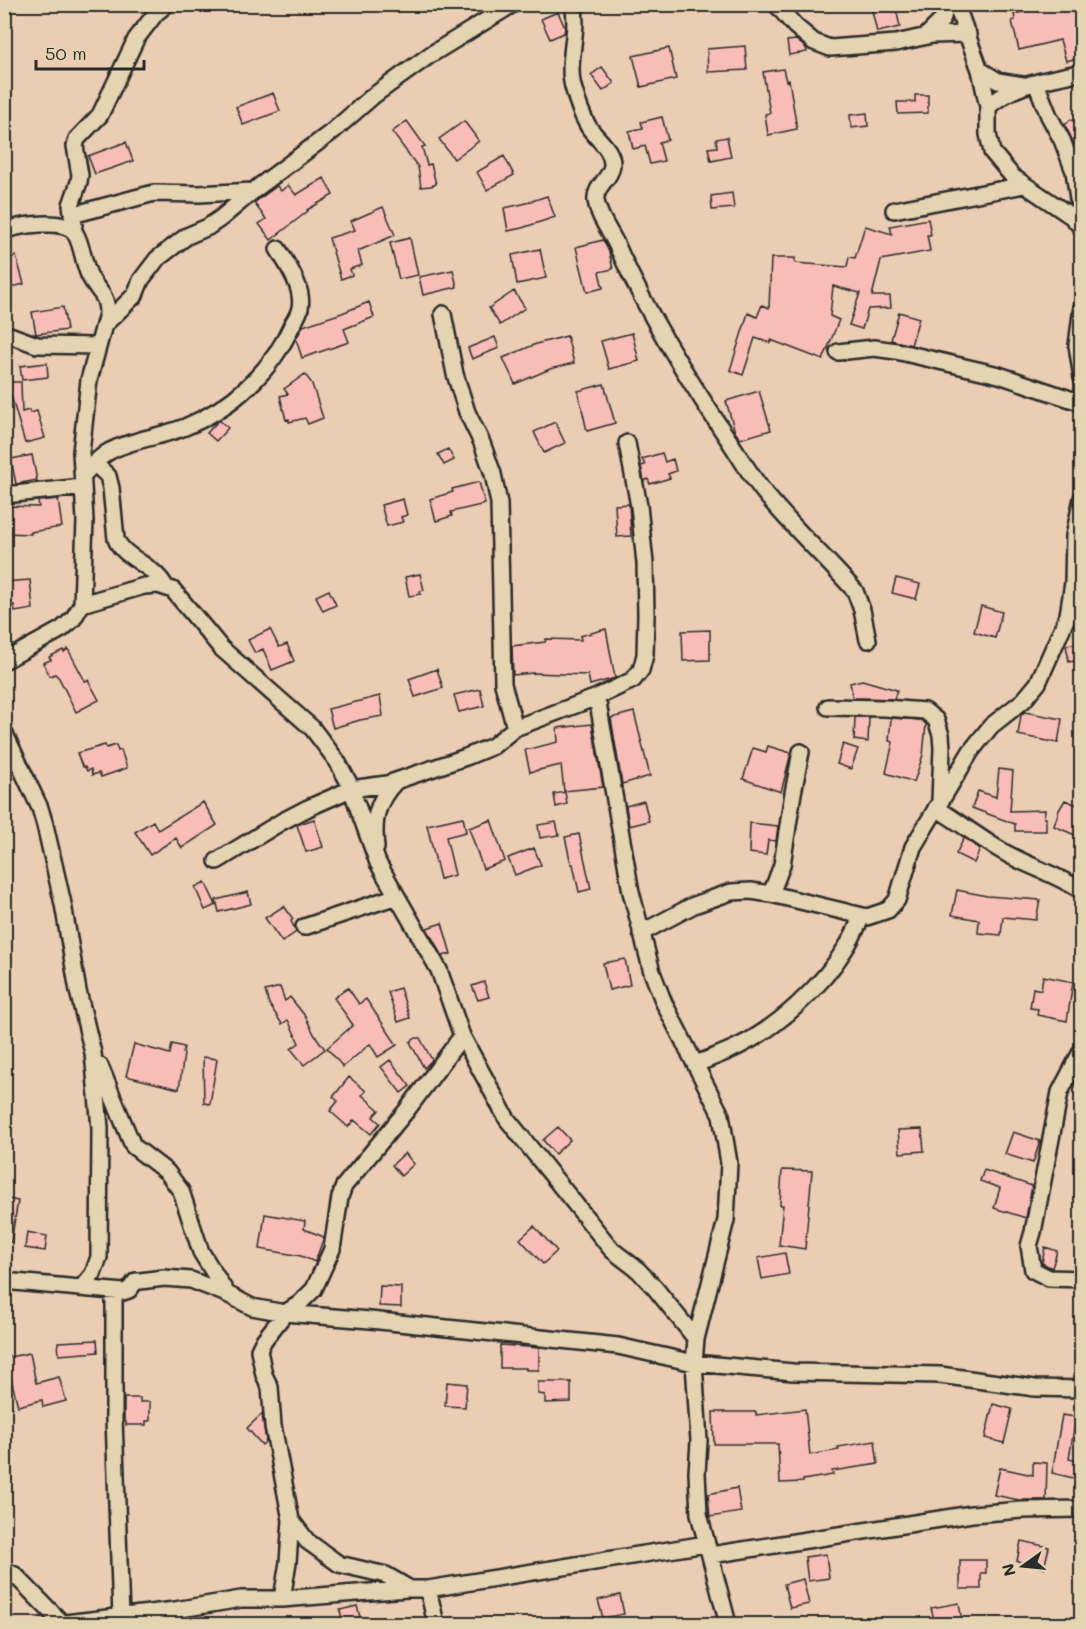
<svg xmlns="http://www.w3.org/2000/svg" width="1086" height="1629" viewBox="0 0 1086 1629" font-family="Mali,sans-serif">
	<rect width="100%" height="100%" fill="#ebcdb3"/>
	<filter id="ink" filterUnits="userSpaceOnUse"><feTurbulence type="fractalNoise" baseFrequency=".0167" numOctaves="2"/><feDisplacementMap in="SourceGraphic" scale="12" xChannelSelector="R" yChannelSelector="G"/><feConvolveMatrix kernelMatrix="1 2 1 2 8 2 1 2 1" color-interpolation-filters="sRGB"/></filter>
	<g filter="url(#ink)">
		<!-- building -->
		<path fill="#f9bdb7" stroke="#2b2b2b" stroke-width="1.5" d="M883,4h12l5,23 -23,5 -6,-25z
			M1053,4h18l2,9 9,-1v45l-16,4 -6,-21 -41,10 -7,-29 3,-1 -1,-6z
			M558,12l7,16 -1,5 -14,6 -9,-20z
			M796,40l10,8 1,4 -18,3 -2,-14z
			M745,46l2,24 -39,2 -1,-23z
			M669,48l7,31 -35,8 -8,-31z
			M602,67l12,16 -11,8 -12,-16z
			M783,69l3,12 3,-1 8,49 -29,6 -3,-21 5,-1 -7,-41z
			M273,93l7,18 -37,14 -7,-18z
			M915,95h13v18l-30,1 -1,-12h18z
			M867,113l1,13 -17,2 -1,-13z
			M662,117l6,23 -9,2 5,19 -14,3 -5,-18 -12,3 -4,-18 14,-3 -2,-6z
			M1071,119l11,10v21l-9,-8 -8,-17z
			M407,121l18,25 -3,1 5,18 4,-1 5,20 -5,2 -10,1 -3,-20 -26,-35z
			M464,121l15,20 -25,18 -15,-20z
			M727,137l4,20 -20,4 -3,-13 9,-1 -1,-8z
			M126,142l7,19 -38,13 -7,-18z
			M504,156l10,19 -27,15 -10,-18z
			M324,178l9,17 -26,15 1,1 -37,29 -12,-16 7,-5 -12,-16 23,-17 4,5 7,-6 8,10z
			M732,193l2,15 -22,2 -1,-14z
			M547,196l8,21 -33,11 -14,3 -4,-23 19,-4z
			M383,207l12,28 -37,16 4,14 -12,4 2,6 -11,4 -12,-41 26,-8 -4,-9z
			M928,219l3,16h-4l3,16 -49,9 -9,36h18l1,12 -23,1 -6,20 -13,-4 11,-32 -27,-7 -3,30 9,4 -16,40 -52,-20 -1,3 -15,-5 -12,37 -13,-5 18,-57 9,4 5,-12 7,3 2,-50h24v5l52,4 2,-10 6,1 10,-32 27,8 -2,-8z
			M410,238l8,37 -19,4 -9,-36z
			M603,240l6,12 4,17 -14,3 4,16 -16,4 -11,-45z
			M540,249l6,29 -29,6 -5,-29z
			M16,256l8,28 -20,5v-29z
			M453,270l4,17 -34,8 -4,-18z
			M514,291l11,17 -25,17 -11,-17z
			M369,302l5,15 -30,12 5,13 -47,16 -6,-19 7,-13 39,-13z
			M63,307l4,23 -31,4 -4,-22z
			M899,312l20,6 -8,27 -20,-5z
			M632,333l7,28 -30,8 -8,-28z
			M567,336l7,27 -24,6 -35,15 -12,-26 33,-14z
			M495,337l4,11 -27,11 -4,-11z
			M47,363l1,14 -26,3 -2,-14z
			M305,374l7,10 11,34 -15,6 -3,-6 -16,4v-3l-3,1 -6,-24 8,-2 -4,-5z
			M10,382h11l1,30 7,-2 1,3 7,-2 8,27 -20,5 -15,-51z
			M604,384l11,39 -28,8 -9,-40z
			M759,391l12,39 -31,9 -5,-7 -9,-31z
			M219,420l9,8 -12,13 -9,-8z
			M555,422l10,21 -21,10 -10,-21z
			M448,449l6,11 -10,5 -6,-11z
			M662,453l3,9 8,-3 3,12 -8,3 2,4 -20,6 -2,-5 -4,2 -3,-15 4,-1 -3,-6z
			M32,455l5,25 -21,4 -5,-25z
			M479,482l6,22 -34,8 1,4 -16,5 -6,-22 23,-7 -1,-3z
			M58,499l4,28 -31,5v2l-27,-1v-27l35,1 -1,-6z
			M403,499l4,16 -6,2 2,5 -16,4 -6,-21z
			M629,504l2,32 -14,1 -2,-32z
			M420,574l4,16 -4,1 1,3 -12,2 -4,-19z
			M896,578l24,6 -4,15 -24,-6z
			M30,580l3,29 -18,3 -1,-7 -10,1v-24z
			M329,590l7,15 -13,6 -7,-15z
			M981,606l21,6 -7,26 -21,-6z
			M270,629l9,18 8,-3 7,17 -22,9 -9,-21 -8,4 -7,-13z
			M606,629l9,49 -25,7 -2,-10 -55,-2 -20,2 -1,-29 33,-4 1,-3 35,1 -1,-4z
			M710,630v30l-27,1 -1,-30z
			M1079,643l3,17 -13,2 -3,-17z
			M68,649l17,32 3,-1 11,20 -23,12 -17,-34 -4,-4 -5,2 -7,-13 8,-3 -2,-3 14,-7 1,2z
			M437,669l6,19 -28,9 -6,-18z
			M862,680l35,10 -3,9 -41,-1 -3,-15z
			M480,689l4,17 -25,6 -5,-17z
			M380,696l3,20 -23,4 -27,8 -5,-19z
			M634,712l16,64 -28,8 -11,-66z
			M1025,712l37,7 -4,24 -40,-8 3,-20z
			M855,717h14l-1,25 -14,-2z
			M891,718l30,2 5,4 -3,31 -9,27 -28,-9 7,-31 -4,-1z
			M592,724l11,63 -39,4 -3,-26 -31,7 -5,-22 33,-8 -1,-14z
			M843,744l15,5 -7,20 -14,-5z
			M105,745l1,3 10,-3 2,6 3,-1 6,18 -26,9 -2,-4 -7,2 -1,-6 -4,2 -2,-4h-2l-2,-3 -4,-11z
			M768,746l23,7 -10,39 -38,-13 10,-31 13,4z
			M999,769l14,2 -3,40 35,-1 -1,8h2v13h-31v-7l-43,-16 6,-17 18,6z
			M565,792l2,12 -11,3 -2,-13z
			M1065,800l17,7v31l-28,-12 5,-16z
			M644,801l5,20 -20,5 -3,-20z
			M203,802l14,23 -35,23 -6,-10 -26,17 -15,-23 18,-11 5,9z
			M463,817l3,15 -20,5 9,38 -15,4 -13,-54z
			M314,819l9,28 -17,5 -9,-27z
			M491,820l14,41 -22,8 -14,-41z
			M556,822l3,13 -19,3 -2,-13z
			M750,823l28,3 -2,15 -8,-1 -2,15 -17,-2z
			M579,834l12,55 -12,3 -6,-28h-2l-6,-27z
			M964,838l16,11 -6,14 -18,-9z
			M534,848l7,17 -26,10 -7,-17z
			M205,882l11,23 -11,5 -10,-23z
			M957,890l30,6 53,4 -4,20 -33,-3 -2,18 -23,-2 1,-13 -27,-5z
			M248,892l3,12 -32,8 -3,-12z
			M284,906l9,13 -2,2 5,11 -14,10 -17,-24z
			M442,923l9,31 -9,2 -15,-28z
			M625,959l5,26 -21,5 -6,-27z
			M1043,976l30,6 -6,39 -30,-6 1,-6 -8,-1 3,-20 8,2z
			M484,982l5,15 -11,3 -6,-14z
			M280,987l5,14 5,-4 15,19 9,18 11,15 -21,16 -13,-16 8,-6 -11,-23 -6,4 -13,-20 -4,-13z
			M348,988l11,16 7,-5 31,46 -19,12 -8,-13 -27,23 -16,-19 26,-23 -19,-27z
			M400,988l10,30 -12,4 -10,-30z
			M416,1038h4l12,22 -8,8 -14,-26z
			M134,1044l36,10 2,-10 12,3 -1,6 1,1 -5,35 -53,-13z
			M203,1057l14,2 -7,45 -6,-1z
			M390,1060l20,26 -9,7 -20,-26z
			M349,1077l17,14 -4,4 17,15 -6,7 7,6 -9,11 -17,-14 -6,7 -18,-16 8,-10 -5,-4z
			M558,1127l12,13 -15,14 -12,-14z
			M922,1129l2,22 -24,2 -2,-23z
			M1013,1132l27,9 -7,22 -28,-9z
			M405,1153l9,11 -13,12 -9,-11z
			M782,1170l30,1 -7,78 -26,-4 4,-40h-3z
			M984,1170l48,16 -6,32 -32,-10 6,-20 -20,-7z
			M4,1198l14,3 -7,41 -7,-1z
			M265,1214l40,7 -1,8 20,8 -9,25 -14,-6 -41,-7z
			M534,1226l23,25 -14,13 -23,-25z
			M27,1232l20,4 -2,15 -20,-3z
			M1045,1247l12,4 -5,17 -10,-5z
			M785,1253l4,21 -27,5 -4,-21z
			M380,1286l21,1v20l-22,-1z
			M97,1340l1,12 -39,3 -1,-13z
			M500,1345l39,3v22h-13v-2h-26z
			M30,1353l6,30 23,-6 7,24 -23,6 -1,-7 -24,6 -8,-31 -6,1v-18z
			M447,1382l20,2 -2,23 -20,-1z
			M538,1382h33v20l-26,1v-8l-7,-1z
			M124,1398h16v4h10v19h-4v4h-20v-3h-2z
			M993,1404l19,5 -8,34 -19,-5z
			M805,1409l5,46 29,-5 -1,-3 37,-6 3,23 -46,7 1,4 -30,5v2l-23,1 -2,-39h-64l-1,-32h43v3z
			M262,1414l4,27 -4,4 -15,-17z
			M1062,1415l14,2 -7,42 13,3v18l-30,-7z
			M1033,1462l14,1 -1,37h-27l-25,-5 6,-27 33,7z
			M737,1488l4,24 -31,5 -2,-23z
			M1021,1541l28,6 -5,21 -27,-7z
			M826,1554l3,24 -21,3 -3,-24z
			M960,1560h26v13h-5v16h-21z
			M803,1579l6,25 -19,4 -6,-24z
			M620,1595l4,19 -21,4 -5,-18z
			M959,1603l3,18 -27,3 -4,-16z
			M357,1606l5,18h-19l-3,-14z"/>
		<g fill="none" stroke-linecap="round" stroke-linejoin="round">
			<!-- street casing -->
			<g stroke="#2b2b2b" stroke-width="20">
				<path id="street" d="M573,4c7,28 -8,59 1,86 3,11 7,23 13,34 7,14 26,24 25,41 -1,14 -18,21 -16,36 3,18 16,32 23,49 28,63 65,122 103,180 14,20 26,42 41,61 28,35 62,66 92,100l7,19 6,30
					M776,4l19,22 19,16 16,6 66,-5 36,-8 36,-1
					M956,4l24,66 8,37v27l4,18 21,25 58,39 11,12
					M926,36l16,-16 5,-16
					M980,70l18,11 25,4
					M1036,83l13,33 13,24 12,31 8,56
					M988,107c26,-24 60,-27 94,-35
					M894,210l130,-25
					M72,215l82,-22 45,1 54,-3 80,-60 40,-35 57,-41 83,-51
					M74,225l-3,-20 8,-23 1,-7 -5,-29 2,-7 23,-24 36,-76 20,-26 11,-9
					M4,231c15,-6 61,-13 71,2 8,13 8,31 15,44 8,16 17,16 17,37l-18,66 -8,72 4,68 -3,84 -9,15 -11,10 -58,32
					M1082,307l-5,38 5,33
					M443,314l12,60 12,38 15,31 11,31 6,29 4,181 12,44
					M105,324l30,-29 6,-15 16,-21 30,-23 21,-9 13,-9 32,-27
					M4,333l33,12 61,1
					M838,352l36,-4 22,3 103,24 83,28
					M94,463l14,13 3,12 5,51c7,19 37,25 49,47
					M83,475c8,-8 17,-19 27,-24 23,-12 51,-14 75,-24 47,-19 87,-56 107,-102 3,-5 7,-11 8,-17 4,-20 -12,-42 -22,-59
					M4,495l79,-8
					M82,604l62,-18 14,-1 15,5 48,58 91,80 25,33 12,22 29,80 61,107 23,66 45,83 105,131 26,20 17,18 41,51
					M597,697l34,195 21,80 12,31 57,112 8,48 -3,57 -30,119 -2,24 5,78 -2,32 2,41 29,110
					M828,707l57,1 40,3 11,9 5,15 1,13 -2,53
					M4,732l36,76 5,17 18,79 15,87 15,62 7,75 -1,129 -6,17 -11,13
					M936,808c25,15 48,34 75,48 23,12 48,20 71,35
					M376,848c-3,-28 0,-46 19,-66
					M217,861l64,-39 27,-14 43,-19 36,-5 79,-27 27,-11 22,-18 82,-31 36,-17 8,-10 4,-15 1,-40 -1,-52 -6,-57 -12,-63
					M771,894l11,-29 11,-72 8,-41
					M304,927l93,-31
					M641,933l53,-28 37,-13 20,-1 20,3 96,23 21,-7 9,-10 16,-53 58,-96 20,-25 33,-26 14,-17 30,-68 5,-32 1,-47 8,-38
					M1082,1050l-22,42 -27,140 -4,14 4,24 16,8 33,1
					M696,1064c15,-6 29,-11 43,-18 39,-19 83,-60 106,-97 7,-10 12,-22 17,-33
					M100,1066l33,80 34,26 14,19 20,61 26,42
					M4,1281l119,11 6,-2 7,-9h4l24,-3 27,2 36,14 25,13 33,6 85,7 248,26 76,17 99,9 147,3 95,13 47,1
					M114,1291v127l7,199
					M291,1520l16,21 32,23 47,11 24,14
					M711,1555l261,-41 50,-4 60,-1
					M4,1570l11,5 47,48
					M428,1589l8,35
					M282,1599l6,-37 3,-42 -18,-94 -3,-39 -6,-12 -5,-25 5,-10 21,-27 14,-9 15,-15 18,-40 8,-52 4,-11 63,-76 55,-74
					M57,1624l118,-14 66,-11h41l125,-10h21l278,-45"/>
			</g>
			<!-- street -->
			<use href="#street" stroke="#e5d4b1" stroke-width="15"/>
		</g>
	</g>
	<!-- margin -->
	<rect width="1086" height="1629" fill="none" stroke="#e5d4b1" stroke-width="24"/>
	<rect x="12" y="12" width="1062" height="1605" fill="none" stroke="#2b2b2b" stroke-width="2" filter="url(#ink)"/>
	<!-- north arrow -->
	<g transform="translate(1023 1566) rotate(255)" stroke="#e5d4b1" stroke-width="4.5" paint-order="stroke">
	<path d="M0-4.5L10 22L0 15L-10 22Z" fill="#2b2b2b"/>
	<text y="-9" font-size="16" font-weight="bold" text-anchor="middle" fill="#2b2b2b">N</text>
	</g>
	<!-- scale -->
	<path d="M36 60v9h108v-9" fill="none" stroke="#2b2b2b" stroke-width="3"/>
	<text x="45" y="60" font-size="18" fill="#2b2b2b" stroke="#e5d4b1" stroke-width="4.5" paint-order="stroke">50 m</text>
</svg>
